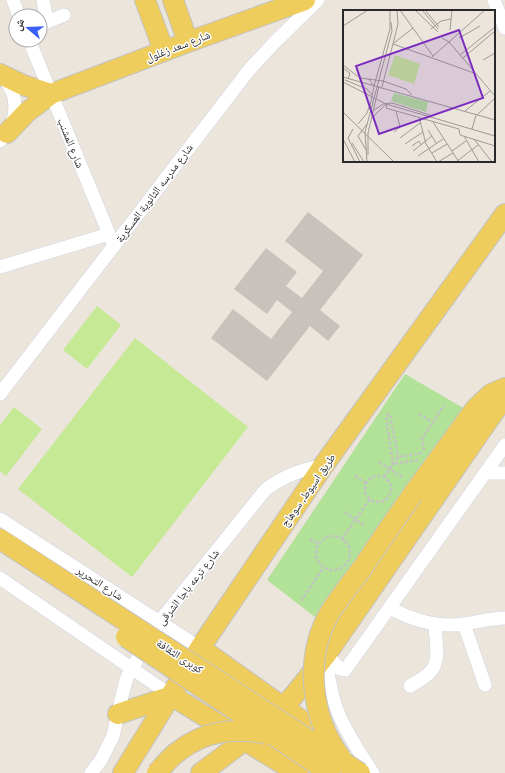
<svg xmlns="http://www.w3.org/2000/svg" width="505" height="773" viewBox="0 0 505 773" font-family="Mulish,'Noto Naskh Arabic',sans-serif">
	<rect width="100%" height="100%" fill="#ece5dc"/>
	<!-- green -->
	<path fill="#b1e298" d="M405,374l60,35 -150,208 -48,-37z"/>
	<!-- pitch -->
	<path fill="#c5e994" d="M97,306l24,19 -34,44 -24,-19z
		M135,338l113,89 -116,150 -114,-88z
		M14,407l28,22 -36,47 -6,-5v-46z"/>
	<!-- building -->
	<path fill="#c7c2bb" d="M308,212l55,43 -43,55 20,16 -12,15 -18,-15 -43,55 -56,-43 22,-29 38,30 21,-27 -15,-12 -10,14 -33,-25 32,-41 31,24 -11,14 16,12 21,-27 -38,-30z"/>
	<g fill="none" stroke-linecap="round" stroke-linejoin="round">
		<!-- minor casing -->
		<g stroke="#d1d4e2" stroke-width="14">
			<path id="minor" d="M13,0l6,16
				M43,0l4,22
				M494,0l11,28
				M40,25l24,-10
				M29,40l85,206
				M0,141c18,-18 21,-46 2,-64
				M0,267l109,-33
				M0,394l249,-324 25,-27 44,-43
				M485,473h20
				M0,519l200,129
				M0,578l172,118
				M390,608c24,13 48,20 75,16 13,-2 27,-6 40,-6
				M464,624l21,61
				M326,654l14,15 5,1 3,-4 157,-221
				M325,656c4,20 6,42 15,61 9,20 21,38 33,56
				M410,686c7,-4 16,-9 21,-15 10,-11 4,-33 4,-47
				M91,773l10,-13 12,-24 8,-36 6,-23 32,-55 107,-133c18,-13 36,-20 57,-23"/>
		</g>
		<!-- primary casing -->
		<g stroke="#c3c3c3" stroke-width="22">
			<path id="primary" d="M145,0l19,51
				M173,0l15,42
				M0,74l23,11 28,9
				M7,133l20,-21 24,-18 137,-52 117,-42
				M413,494l63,-86 15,-14 14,-6
				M0,539l101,66
				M200,648l101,72 24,28
				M118,714l54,-18 126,77
				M123,773l77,-125 123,-182 182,-252
				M201,773c29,-21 56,-41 81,-65 16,-15 29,-35 43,-52l180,-260"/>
		</g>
		<!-- path -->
		<path stroke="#c3c3c3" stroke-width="2.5" stroke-dasharray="3 2" stroke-linecap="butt" d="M419,414l13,8
			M424,450l-2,-11 22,-34
			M418,460l-25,4 5,-7 24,-4
			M379,462l23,15
			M355,476l11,7
			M365 489a13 13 0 1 1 26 0a13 13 0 1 1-26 0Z
			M384,477l9,-13 -7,-47 2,-3 2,1 8,42
			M345,512l20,14
			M316 553a17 17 0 1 1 34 0a17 17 0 1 1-34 0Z
			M310,539l8,5
			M342,539l28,-40
			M301,601l22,-33"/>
		<!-- minor -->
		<use href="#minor" stroke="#fff" stroke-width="13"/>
		<!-- primary -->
		<use href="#primary" stroke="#efcd5d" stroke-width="20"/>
		<!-- primary-bridge casing -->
		<g stroke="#c3c3c3" stroke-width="22" stroke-linecap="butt">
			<path id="primary-bridge" d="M101,605l259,168
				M126,637l204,136
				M341,758c-30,-40 -37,-99 -12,-144 10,-16 23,-32 34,-47 16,-24 33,-49 50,-73
				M157,773c7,-8 13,-16 22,-22 25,-20 57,-24 88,-17"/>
		</g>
		<!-- primary-bridge -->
		<use href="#primary-bridge" stroke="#efcd5d" stroke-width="20"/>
	</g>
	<g text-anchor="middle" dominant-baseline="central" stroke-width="3" stroke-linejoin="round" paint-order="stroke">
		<!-- street labels -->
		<g font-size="11" fill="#2a2a2a" stroke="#fff">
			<text transform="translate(178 46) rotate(-21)">شارع سعد زغلول</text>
			<text transform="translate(71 143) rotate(68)">شارع المشنب</text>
			<text transform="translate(154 193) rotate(-53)">شارع مدرسه الثانوية العسكرية</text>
			<text transform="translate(308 490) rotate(-55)">طريق اسيوط, سوهاج</text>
			<text transform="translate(100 583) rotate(33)">شارع التحرير</text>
			<text transform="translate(188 587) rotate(-52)">شارع ترعه باجا الشرقى</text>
			<text transform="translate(180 656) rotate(33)">كوبرى الثقافة</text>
		</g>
	</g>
	<!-- overview -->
	<g transform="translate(343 10)">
		<rect width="152" height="152" fill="#ece5dc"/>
		<path d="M51,83l34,9 -2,10 -35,-11z" fill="#b1e298"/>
		<path d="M52,45l25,9 -6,20 -26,-9z" fill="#c5e994"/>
		<path fill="none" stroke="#9e9a95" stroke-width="1" d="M57,0l33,46M72,0l23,22M79,0l16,19M82,0l14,17M0,16l25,-16M88,19l10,-8 10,-2M107,20l2,-20M99,28l7,4 46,54M116,28l21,-12M51,33l19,-15M50,34l81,29M117,45l35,-28M89,47l53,-47M120,48l32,-27M140,50l12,-7M0,55l17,13 23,3 23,8 6,6M0,58l7,5 -2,6M0,67l152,43M2,70l22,9 5,6M0,72l43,22 109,32M31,76l16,-57v-19M39,77l16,-63 -1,-14M44,94l-1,4 73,21M31,100l9,-6 9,-1 38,12M122,101l25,-20M0,102l51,50M134,105l18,-17M76,107l7,27 11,18M29,108l14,-14M90,112l26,40M15,114l9,-11 4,-11 3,-16 -5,-7M10,119l-5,9 12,24M116,119l1,6 35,11M129,119l4,-14M85,120l8,13M51,122l6,-5 -4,-16M121,126l15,26M57,128l20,-15M0,129l12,23M131,129l18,23M9,133l12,19M62,134l18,-12M69,136l7,-5 2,4M23,140l-8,-14 9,-12M70,141l19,-15M109,141l14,-10M89,143l15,-9M25,145v-22l11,-47M75,146l25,-17M24,152l-2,-30 27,-101 -1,-9M95,152l15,-9M113,152l22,-17"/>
		<path fill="#7b2cbf" fill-opacity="0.15" stroke="#7b2cbf" stroke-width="2" d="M116,20l24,68 -104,36 -23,-68z"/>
		<rect width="152" height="152" fill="none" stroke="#2a2a2a" stroke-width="2"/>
	</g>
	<!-- north arrow -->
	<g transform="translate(28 28) rotate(289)"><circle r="19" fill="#ffffff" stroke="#aaaaaa"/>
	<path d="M0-3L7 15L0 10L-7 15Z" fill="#3d60f8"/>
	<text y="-6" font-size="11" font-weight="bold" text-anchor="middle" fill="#2a2a2a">ش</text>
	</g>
</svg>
